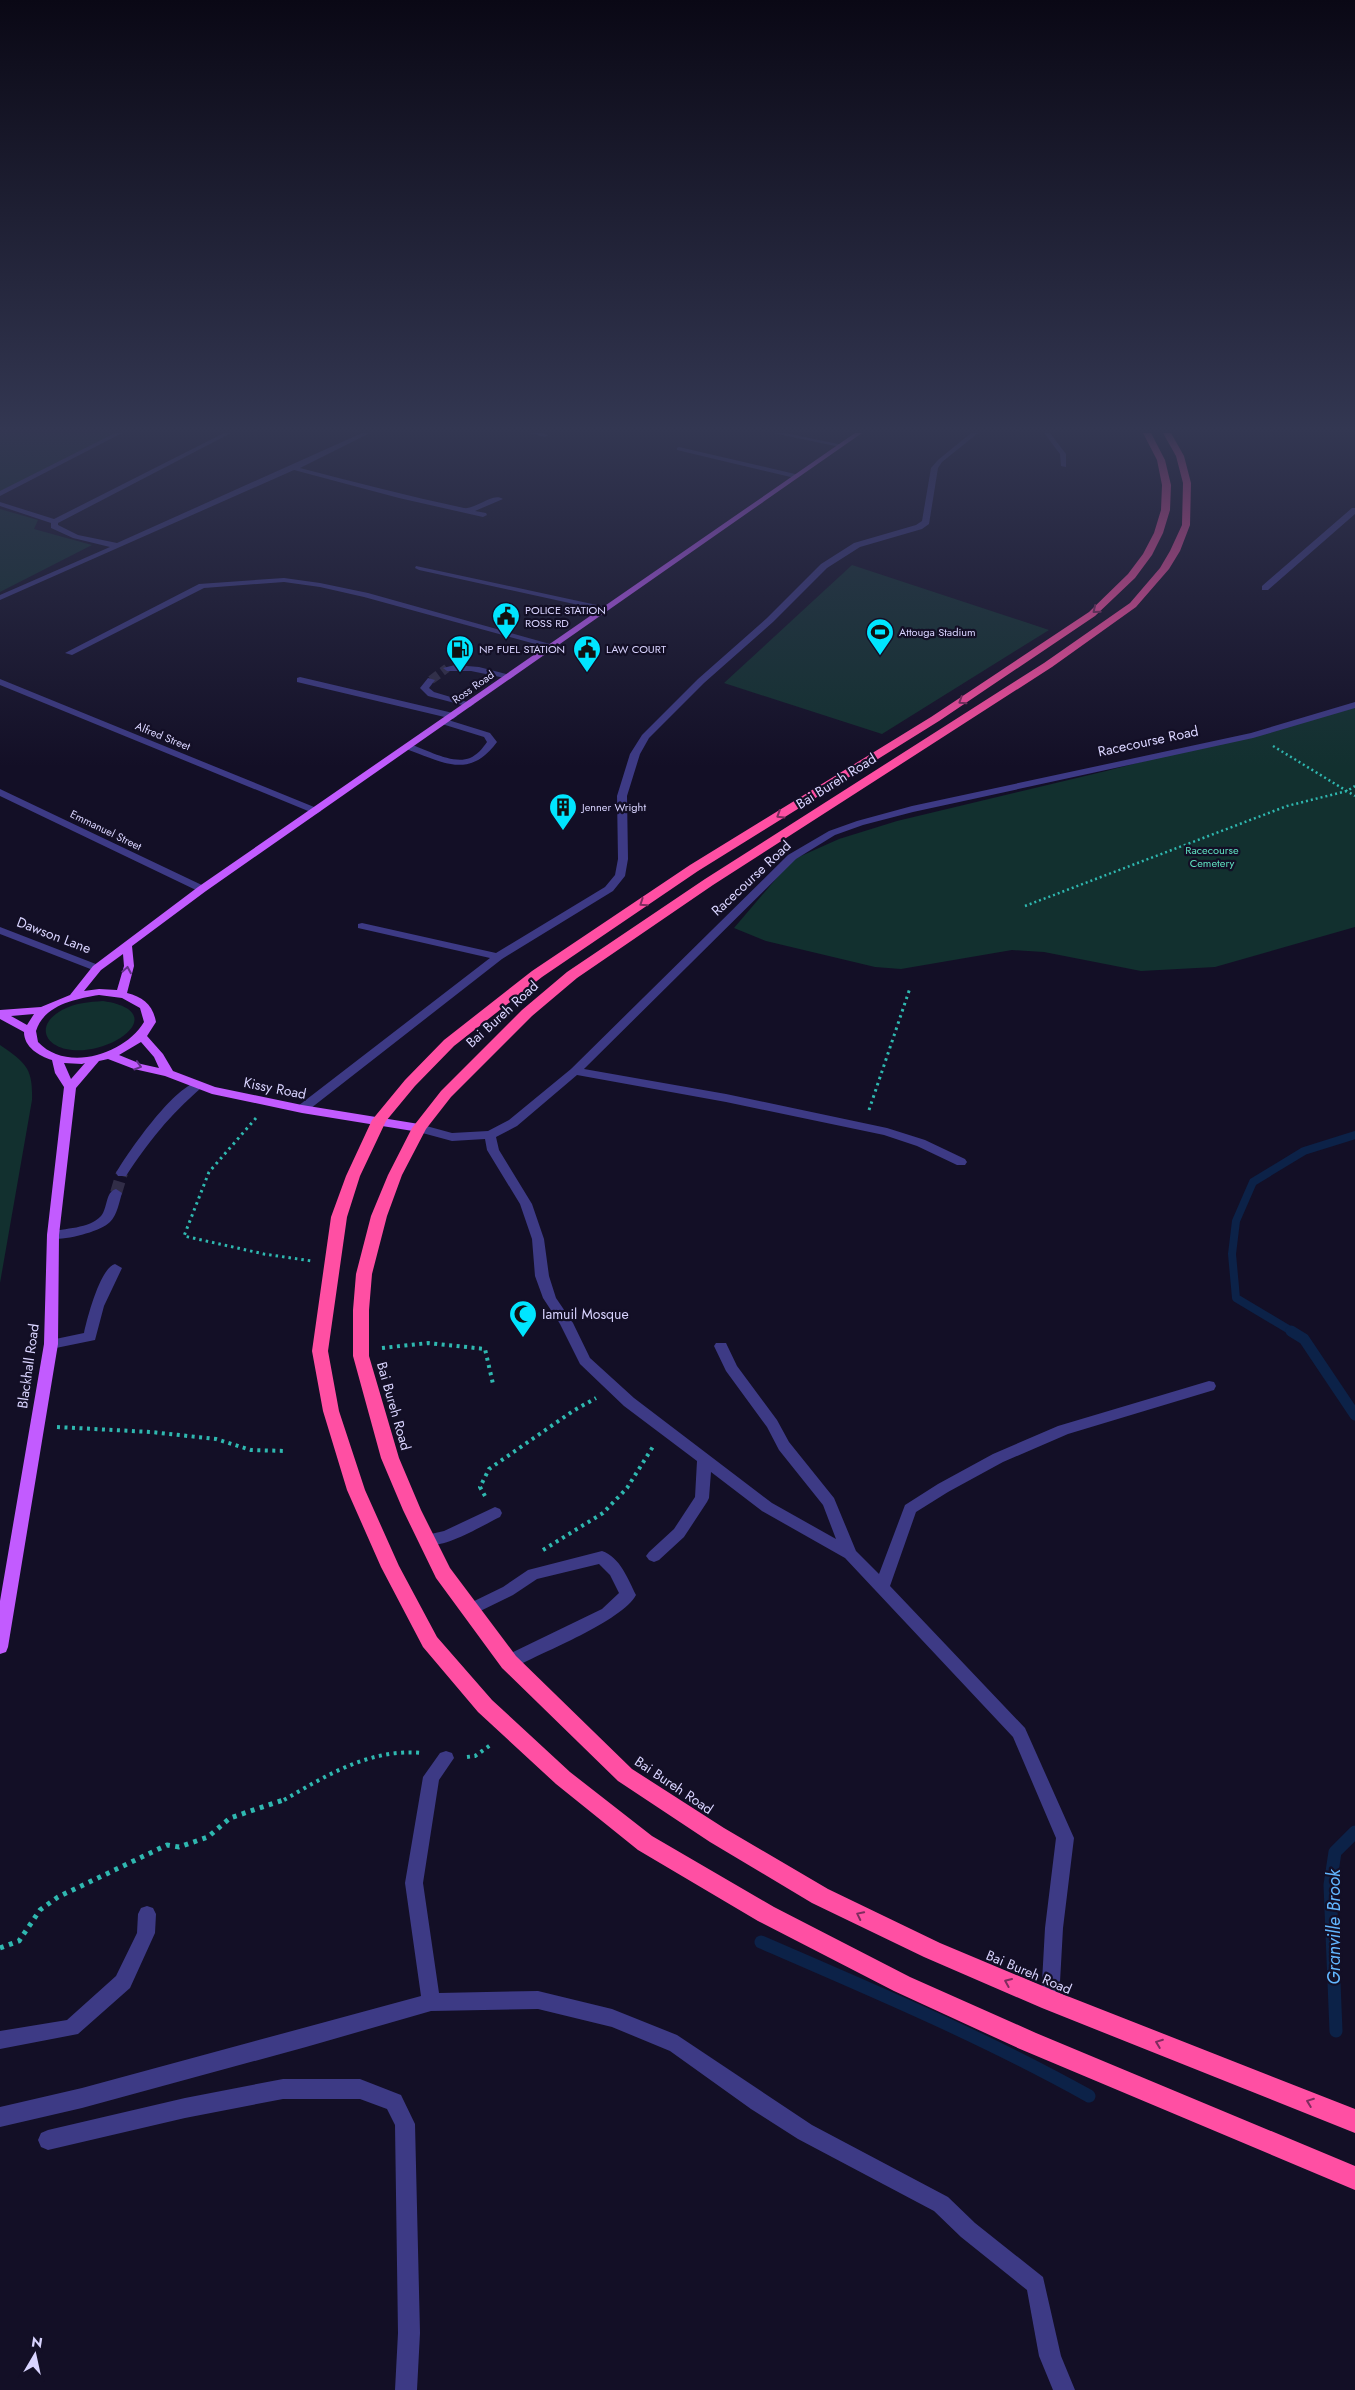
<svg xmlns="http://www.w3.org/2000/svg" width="1355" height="2390" viewBox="0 0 1355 2390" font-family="Jost,sans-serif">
	<rect width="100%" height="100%" fill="#130f26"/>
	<!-- green -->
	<path fill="#12302f" d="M0,433h120l-120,60z
		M0,509l38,11 -4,9 58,16 -92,47z
		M852,565l197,65 -167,104 -158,-51z
		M1355,707v220l-140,40 -74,4 -97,-19 -32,-2 -111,19 -26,-2 -109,-26 -32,-13 58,-68 47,-21 58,-18 209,-50z
		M103,1001c67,10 13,53 -31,49 -28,-3 -37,-25 -10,-40 13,-7 27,-8 41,-9z
		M0,1045c26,18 33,23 32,55l-32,183z"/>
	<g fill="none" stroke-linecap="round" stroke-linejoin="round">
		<!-- stream-far2 -->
		<path stroke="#0c2248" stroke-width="8" d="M1293,1332l-57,-34 -4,-44 4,-33 17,-39 51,-31 51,-16"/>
		<!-- stream-far1 -->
		<path stroke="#0c2248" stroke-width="11" d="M1291,1331l13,8 51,76"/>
		<!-- stream -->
		<path stroke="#0c2248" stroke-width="13" d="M761,1942c111,48 222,95 328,154
			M1336,2031l-6,-146 5,-33 20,-20"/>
		<!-- minor-tunnel-far1 -->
		<path stroke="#312d47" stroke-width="9" stroke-dasharray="9 5" stroke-linecap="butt" d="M431,680l16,-12"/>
		<!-- minor-tunnel -->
		<path stroke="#312d47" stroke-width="12" stroke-dasharray="12 6" stroke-linecap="butt" d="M116,1193l6,-20"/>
		<!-- path-far3 -->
		<path stroke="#2fb8b0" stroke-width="2.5" stroke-dasharray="2 3" stroke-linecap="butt" d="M1273,746l82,50
			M1025,906l262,-100 60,-15 8,-5"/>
		<!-- path-far2 -->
		<path stroke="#2fb8b0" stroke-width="3" stroke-dasharray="2.5 4" stroke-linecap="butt" d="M869,1110l41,-122
			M256,1118l-47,54 -25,64 80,18 48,7"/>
		<!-- path-far1 -->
		<path stroke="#2fb8b0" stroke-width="4" stroke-dasharray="3 4.5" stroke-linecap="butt" d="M382,1348l46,-5 57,6 8,35
			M57,1427l94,5 65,7 35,11 36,1
			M485,1496l-5,-9 9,-18 84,-58 23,-13
			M543,1550l60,-37 24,-25 27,-43
			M467,1757l8,-1 17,-12
			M284,1800c43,-25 87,-52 138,-47"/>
		<!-- path -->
		<path stroke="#2fb8b0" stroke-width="5" stroke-dasharray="4 5.5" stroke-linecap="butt" d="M0,1948l19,-7 21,-31 18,-13 109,-52 12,2 29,-10 22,-19 56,-19"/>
		<!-- minor -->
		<path fill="#3d3a85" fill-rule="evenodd" d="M115,433h7l-122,63v-5z
			M224,433h7l-173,90v2l20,10 39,8 245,-110h8l-70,35c54,14 108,28 164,40 12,2 28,-16 39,-9l-28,12 11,2 1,2 -4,2 -84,-19 -105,-28 -294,130v-5l110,-48 -37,-9 -22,-10v-5l-51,-17v-4l54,17z
			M530,433h13l5,2 -3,2z
			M773,433h12l58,12 -3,2z
			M971,433h7l-36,29 -4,6 -9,56 -7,5 -62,18 -33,21 -54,54 -69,61 -55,55 -9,16 -13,42 1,63 -3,17 -12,15 -111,68 -196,153h-8l-2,-3 2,-3 192,-148 -132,-30v-4l4,-1 134,30 109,-66 10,-12 3,-16 -1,-63 13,-42 12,-19 56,-56 69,-61 54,-54 33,-21 62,-18 6,-4 9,-53 7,-8z
			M1044,433h6l16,21v13l-5,-1 -1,-12z
			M679,447l116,27 4,2 -4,2 -118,-28v-2z
			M1352,508h3v6l-87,76h-6v-4z
			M416,566l190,41 4,2 -4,2 -187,-41 -4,-2z
			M284,578l36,5 48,10 189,53 -7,2 -186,-51 -44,-10 -36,-5 -80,6 -132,67 -7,-2 134,-69z
			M455,665l24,2 35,9 -4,3 -39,-8h-24l-4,-3z
			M300,677l153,36 4,3 -4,3 -156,-37v-4z
			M428,678l7,2 -6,8 5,4 40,12 -4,3 -42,-11 -8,-8z
			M0,679l319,130 2,2 -5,3 -3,-1 -313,-128z
			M1355,702v6l-102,30 -340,74 -50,13 -28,10 -39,24 -212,210 142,25 161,34 38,12 40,19 2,3 -2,3h-8l-40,-19 -33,-11 -158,-33 -149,-27 -60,51 -21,11 3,13 33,54 12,35 5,37 7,22 17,25 17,35 44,40 138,105 64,36 -13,-34 -44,-55 -12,-23 -41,-56 -12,-25 2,-3h10l11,23 40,54 12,22 45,56 22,53 23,23 26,-69 33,-21 55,-30 65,-28 151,-45 5,1 2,4 -2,4 -146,44 -65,28 -55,30 -32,20 -26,74 135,142 49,110 -11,90 -4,72 -2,6 -7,3 -7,-3 -2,-6 4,-72 11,-90 -43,-101 -168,-179 -83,-47 -51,-39 -2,26 -2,4 -23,35 -25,23 -5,2 -5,-2 -3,-4 3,-4 25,-23 21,-32 2,-36 -73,-55 -44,-42 -20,-40 -17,-26 -8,-22 -3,-37 -12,-35 -33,-54 -2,-11 -33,2 -37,-10 -2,-3 6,-4 33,9 36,-2 21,-11 62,-51 217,-214 41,-24 28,-10 55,-15 339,-73z
			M445,719l45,14 7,9c-28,38 -54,20 -91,7l-2,-2 5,-3c17,5 43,21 61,14 7,-3 13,-10 17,-16l-3,-5 -42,-13 -1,-2z
			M0,789l206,98 1,2 -5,3 -4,-1 -198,-95z
			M0,927l101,39 1,2 -1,2h-8l-93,-36z
			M197,1082l4,2 2,2 -2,2c-32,28 -52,53 -75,88h-8l-2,-3c13,-22 56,-84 81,-91z
			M116,1189l6,4c-3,10 -5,22 -12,29 -10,10 -49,20 -62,16l-1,-3 1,-3c17,-4 41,-3 53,-16 7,-8 4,-24 15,-27z
			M115,1264l7,4 -18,38 -9,34 -44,9 -5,-2 -2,-3 2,-3 38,-8c3,-14 16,-65 31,-69z
			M495,1507l5,2 2,4 -2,4c-19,9 -58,34 -78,27l-3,-4 3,-4 22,-5z
			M602,1551c18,6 26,28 34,44 -14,26 -93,57 -121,72l-6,2 -6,-2 -2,-5 2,-5 99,-48 17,-16 -9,-18 -11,-11 -62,15 -24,16 -43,21 -6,-2 -2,-4 2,-4 39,-19 25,-17z
			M446,1751l6,2 2,5 -15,22 -16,103 16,110 99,-2 74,18 65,26 135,90 136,72 27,26 68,54 18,79 14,34h-22l-14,-34 -12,-66 -66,-53 -27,-26 -136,-72 -47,-30 -81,-58 -58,-24 -74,-18 -107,2 -125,36 -224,61 -82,19v-20l82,-19 339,-92 -16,-113 18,-106 17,-24z
			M147,1906l6,2 3,6 -1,19 -25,55 -52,46 -78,15v-18l67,-11 49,-44 21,-43 1,-19 3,-6z
			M283,2079h77l41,16 14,29 5,209 -3,57h-22l3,-57 -3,-208 -8,-16 -27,-10h-77l-98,19 -137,32 -7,-3 -3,-7 3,-7 7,-3 137,-32z"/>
		<!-- major -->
		<path fill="#c25bff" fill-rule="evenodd" d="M855,433h7l-656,458 -74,55 2,20 -7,27c16,4 26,12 29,29l-9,14 16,18 10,17 42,16 87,18 117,19 6,4 -6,4 -117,-19 -90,-19 -47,-18 -31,-7 -26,-10 -9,2 -23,27 -17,147 -1,109 -50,303 -2,5 -6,2v-53l44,-257 3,-109 17,-148 -9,-14 -3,-13c-13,-4 -28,-13 -28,-28l-24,-13v-9l41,-3 29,-12 23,-29 105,-79zM123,954l1,12 -7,24 -18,-1 -15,2 17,-21zM99,995l23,3 18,10 4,14c-19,32 -77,51 -106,20l-2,-11c8,-26 39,-32 63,-36zM34,1014l-7,11 -16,-9zM141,1042l13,15 5,11 -18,-4 -22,-9zM64,1063l18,1 3,-1 -14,16z"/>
		<!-- highway -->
		<path fill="#ff4fa3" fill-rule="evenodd" d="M1143,433h8l14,27 6,25 -1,25 -7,23 -11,22 -17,23 -40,38 -156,105 -241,150 -156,106 -88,69 -39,40 -29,35 -26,55 -13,41 -19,134 11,60 26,79 34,76 38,71 55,63 78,72 82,64 122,71 136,70 126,56 319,133v24l-335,-141 -126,-58 -136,-70 -120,-71 -82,-66 -78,-72 -55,-65 -42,-80 -34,-77 -24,-79 -11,-60 19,-134 15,-41 26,-56 33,-40 39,-40 88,-69 158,-106 241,-148 158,-105 39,-38 15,-20 11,-21 7,-23 1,-25 -5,-25z
			M1163,433h8l13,23 7,27 -1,42 -10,26 -11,18 -33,38 -84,60 -339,218 -136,93 -45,38 -81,81 -25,32 -24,46 -15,41 -15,58 -3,36v46l30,102 22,52 29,58 66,88 116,113 92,59 104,61 112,54 117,49 298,117v24l-313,-125 -118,-51 -112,-54 -102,-61 -92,-61 -116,-113 -66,-90 -33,-68 -22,-52 -28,-102v-46l3,-36 15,-58 17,-41 24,-47 29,-37 81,-81 45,-38 138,-93 339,-216 86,-60 30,-35 10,-17 12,-26 1,-42 -7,-27z"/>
	</g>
	<!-- one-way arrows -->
	<defs><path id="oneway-chevron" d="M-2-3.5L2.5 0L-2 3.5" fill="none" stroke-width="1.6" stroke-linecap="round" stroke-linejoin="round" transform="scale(1.25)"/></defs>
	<g stroke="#7d2c5e">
		<use href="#oneway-chevron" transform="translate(1096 610) rotate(141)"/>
		<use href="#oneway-chevron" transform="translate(962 701) rotate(147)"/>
		<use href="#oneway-chevron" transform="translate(780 815) rotate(148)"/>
		<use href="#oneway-chevron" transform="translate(643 903) rotate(146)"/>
		<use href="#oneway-chevron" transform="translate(860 1915) rotate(-154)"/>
		<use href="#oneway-chevron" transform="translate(1008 1982) rotate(-157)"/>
		<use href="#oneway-chevron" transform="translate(1159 2043) rotate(-159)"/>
		<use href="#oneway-chevron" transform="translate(1310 2102) rotate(-159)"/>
	</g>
	<g stroke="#623188">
		<use href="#oneway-chevron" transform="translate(127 970) rotate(-80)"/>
		<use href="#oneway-chevron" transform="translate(138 1066) rotate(17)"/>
	</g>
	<!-- sky -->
	<linearGradient id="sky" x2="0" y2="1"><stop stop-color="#0a0815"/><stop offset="0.56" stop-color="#333752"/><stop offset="1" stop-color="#333752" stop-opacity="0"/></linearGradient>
	<rect width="1355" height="767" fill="url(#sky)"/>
	<!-- icons -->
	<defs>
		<g id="civic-pin" transform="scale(1.4375)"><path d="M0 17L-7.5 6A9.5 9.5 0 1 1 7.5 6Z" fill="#00e5ff" stroke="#130f26"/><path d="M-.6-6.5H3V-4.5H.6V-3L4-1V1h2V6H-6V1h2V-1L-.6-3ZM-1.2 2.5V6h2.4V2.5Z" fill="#111"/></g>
		<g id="stadium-pin" transform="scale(1.4375)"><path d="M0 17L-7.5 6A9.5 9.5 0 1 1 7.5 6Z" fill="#00e5ff" stroke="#130f26"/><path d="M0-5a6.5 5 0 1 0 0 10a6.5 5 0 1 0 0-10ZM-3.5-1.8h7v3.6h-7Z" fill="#111"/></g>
		<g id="fuel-pin" transform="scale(1.4375)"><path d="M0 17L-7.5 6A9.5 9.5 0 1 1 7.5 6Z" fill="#00e5ff" stroke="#130f26"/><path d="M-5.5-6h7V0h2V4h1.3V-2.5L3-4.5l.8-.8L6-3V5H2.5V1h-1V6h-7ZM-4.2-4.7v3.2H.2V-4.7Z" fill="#111"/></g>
		<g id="building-pin" transform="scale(1.4375)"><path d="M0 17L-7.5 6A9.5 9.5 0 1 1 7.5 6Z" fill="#00e5ff" stroke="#130f26"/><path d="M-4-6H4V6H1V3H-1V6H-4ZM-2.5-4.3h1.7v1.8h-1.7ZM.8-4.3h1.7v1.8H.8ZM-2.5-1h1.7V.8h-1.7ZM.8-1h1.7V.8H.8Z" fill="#111"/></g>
		<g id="mosque-pin" transform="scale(1.4375)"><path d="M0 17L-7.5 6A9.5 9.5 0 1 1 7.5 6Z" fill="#00e5ff" stroke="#130f26"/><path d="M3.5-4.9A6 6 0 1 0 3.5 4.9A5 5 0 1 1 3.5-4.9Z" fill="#111"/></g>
	</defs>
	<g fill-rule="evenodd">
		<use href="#civic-pin" x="506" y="616"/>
		<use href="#stadium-pin" x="880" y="632"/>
		<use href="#fuel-pin" x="460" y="649"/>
		<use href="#civic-pin" x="587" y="649"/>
		<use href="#building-pin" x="563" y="807"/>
		<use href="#mosque-pin" x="523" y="1314"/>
	</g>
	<g text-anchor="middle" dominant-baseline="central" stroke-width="4.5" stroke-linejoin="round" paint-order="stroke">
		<!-- far-poi labels -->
		<g font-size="11" fill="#d9d4ff" stroke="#130f26" text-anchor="start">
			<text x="525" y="610">POLICE STATION<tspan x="525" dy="13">ROSS RD</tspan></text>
			<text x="899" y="632">Attouga Stadium</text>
			<text x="479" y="649">NP FUEL STATION</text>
			<text x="606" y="649">LAW COURT</text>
			<text x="582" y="807">Jenner Wright</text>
		</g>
		<!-- far-street labels -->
		<g font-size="11" fill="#d9d4ff" stroke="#130f26">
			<text transform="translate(473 687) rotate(-35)">Ross Road</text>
			<text transform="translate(163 736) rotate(22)">Alfred Street</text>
			<text transform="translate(106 830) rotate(26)">Emmanuel Street</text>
		</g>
		<!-- far-park labels -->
		<g font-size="11" fill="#5fe0c0" stroke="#130f26">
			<text x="1212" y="850">Racecourse<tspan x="1212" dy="13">Cemetery</tspan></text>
		</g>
		<!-- street labels -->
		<g font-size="14" fill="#d9d4ff" stroke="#130f26">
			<text transform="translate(1148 741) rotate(-12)">Racecourse Road</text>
			<text transform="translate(836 781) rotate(-32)">Bai Bureh Road</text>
			<text transform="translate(751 878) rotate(-43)">Racecourse Road</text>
			<text transform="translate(54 935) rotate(21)">Dawson Lane</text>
			<text transform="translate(502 1014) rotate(-42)">Bai Bureh Road</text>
			<text transform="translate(275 1088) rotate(11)">Kissy Road</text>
			<text transform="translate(28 1366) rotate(-82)">Blackhall Road</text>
			<text transform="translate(394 1406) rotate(74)">Bai Bureh Road</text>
			<text transform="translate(674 1785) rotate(34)">Bai Bureh Road</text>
			<text transform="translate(1029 1972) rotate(23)">Bai Bureh Road</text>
		</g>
		<!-- poi labels -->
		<g font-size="14" fill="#d9d4ff" stroke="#130f26" text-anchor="start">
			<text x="542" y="1314">Iamuil Mosque</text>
		</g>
		<!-- near-water labels -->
		<g font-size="18" font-style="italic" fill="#62b6ff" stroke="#130f26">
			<text transform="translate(1334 1927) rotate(-90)">Granville Brook</text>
		</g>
	</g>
	<!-- north arrow -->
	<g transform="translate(35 2355) rotate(9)" stroke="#130f26" stroke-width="4" paint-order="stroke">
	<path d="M0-4L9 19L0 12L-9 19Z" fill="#d9d4ff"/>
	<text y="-8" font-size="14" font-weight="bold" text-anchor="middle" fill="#d9d4ff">N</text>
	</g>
</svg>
